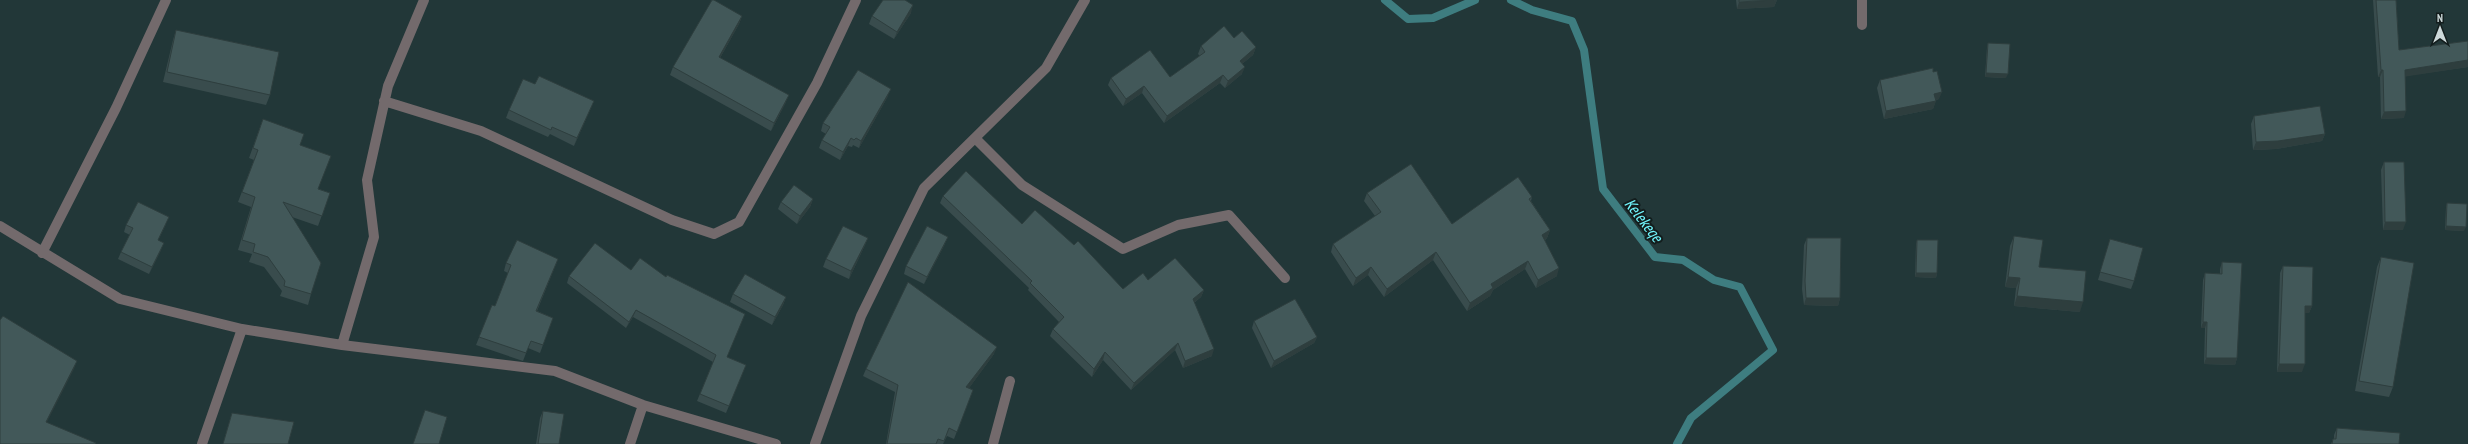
<svg xmlns="http://www.w3.org/2000/svg" width="2468" height="444" viewBox="0 0 2468 444" font-family="'PT Sans Narrow',sans-serif">
	<rect width="100%" height="100%" fill="#223738"/>
	<g fill="none" stroke-linecap="round" stroke-linejoin="round">
		<!-- stream -->
		<path stroke="#3e7d80" stroke-width="8" d="M1385,0l23,19 25,-1 42,-18
			M1511,0l21,10 40,11 12,29 19,139 52,68 28,3 31,20 26,7 33,63 -82,68 -14,26"/>
		<!-- minor -->
		<path stroke="#736a6c" stroke-width="10" d="M1862,0v25
			M384,101l97,30 191,89 42,14 25,-12 78,-139 39,-83
			M975,138l47,47 101,64 55,-24 51,-10 56,63
			M0,226l120,73 122,30 100,16 213,26 88,34 133,39
			M42,253l74,-145 50,-108
			M342,345l32,-108 -7,-57 21,-94 36,-86
			M202,444l40,-115
			M630,444l13,-39
			M815,444l46,-128 63,-128 122,-120 39,-68
			M993,444l17,-63"/>
	</g>
	<!-- wall -->
	<path fill="#394c4d" d="M1736,0h41l-3,7 -37,2z
		M2373,0h23l3,50 69,-9v26l-63,9 -1,42 -23,1 -1,-42h-2z
		M911,13l-17,26 -25,-15 3,-8z
		M742,16l-3,8 -19,34 66,44 -15,29 -101,-56 3,-8z
		M176,30l94,65 -4,10 -103,-23 10,-42z
		M1234,38l22,9 -3,8 -11,9v10l-17,14 -5,-5 -56,40 -22,-30 -19,13 -15,-21 3,-7 59,-1 30,-21 -2,-2 3,-8z
		M1988,43l18,35 -21,-1 2,-30z
		M1880,80l59,19 -3,1 -3,9 -49,10 -7,-31z
		M535,84l59,17 -20,45 -24,-12 -2,3 -42,-19 3,-8z
		M888,96l-29,52 -6,-3 -1,2 -4,-1 -8,14 -21,-12 3,-8 4,-6 -5,-3 2,-8z
		M2254,116l71,18 -3,7 -46,8 -23,1 -2,-26z
		M263,119l37,26 19,44 11,4 -12,33 -26,-9 19,77 -3,11 -28,-9 2,-5 -18,-24 -15,-5 3,-8 -14,-4 13,-43 -13,-5 16,-42 -5,-2z
		M2384,162l19,68h-20l-2,-60z
		M1367,193l85,31 80,-27 -1,4 19,29 -3,8 -2,2 12,36 -21,12 -11,-19 -32,21 -3,6 -23,15 -34,-51 -49,37 -16,-22 -15,11 -22,-34 2,-8 42,-28 -11,-15z
		M943,196l79,28 101,65 25,-9 56,10 -3,7 -7,6 18,53 -29,12 -8,-18 -44,40 -28,-30 -11,17 -42,-41 3,-7 6,-7 -31,-32 1,-2 -89,-85z
		M813,199l-3,8 -13,17 -19,-15 3,-7z
		M2447,203l17,28 -19,-1 1,-23z
		M166,224l-8,16 3,10 -12,24 -31,-15 3,-7 9,-17 -6,-3 2,-7z
		M2014,236l25,31 41,45 -66,-6 2,-18 -11,-1 5,-41z
		M868,238l-3,7 -16,34 -26,-12 3,-8z
		M1807,238l33,60 -2,8 -34,-1 -2,-16 2,-44z
		M2110,239l24,42 -3,8 -33,-9z
		M1917,240l20,33 -1,5 -21,-1 1,-33z
		M945,244l-21,40 -20,-10 2,-8z
		M2381,257l12,130 -4,10 -34,-6 22,-124z
		M558,259l-21,52 16,7 -13,35 -12,-5 -5,13 -47,-16 16,-40 3,1 13,-33 -4,-2 2,-8z
		M2222,262l15,96 -2,7 -31,-1 1,-36h-4l2,-48 2,-7 15,1v-5z
		M2283,266l29,40 -3,7h-4l-3,59h-25l3,-99z
		M569,276l158,81 19,8 -20,48 -29,-12 16,-39 -80,-45 -7,11 -59,-45z
		M733,294l53,3 -3,8 -11,20 -42,-23z
		M1254,321l63,16 -3,6 -43,25 -19,-40z
		M994,354l-25,34 4,2 -19,49 -7,-3 -4,8h-57l9,-52 -32,-16 3,-7z
		M543,411l16,33h-23l4,-26z
		M232,413l56,31h-65z
		M2337,428l62,16h-68l2,-5h1v-4z"/>
	<!-- shaded-wall -->
	<path fill="#2e3e3e" d="M1777,0l-3,7 -37,2 2,-7z
		M913,5l-2,8 -17,26 3,-7z
		M742,16l-3,8 -23,41 3,-8z
		M1256,47l-3,8 -16,13 3,-7z
		M2468,60v7l-65,10 2,-7z
		M1245,67l-3,7 -17,14 3,-7z
		M2381,70h2l-3,7h-2z
		M1986,73l22,1 -2,4 -21,-1z
		M1223,75l-3,8 -56,40 3,-7z
		M1144,86l-2,7 -19,13 3,-7z
		M891,89l-3,7 -29,52 2,-7z
		M1942,92l-3,7 -7,2 2,-7z
		M789,95l-3,7 -15,29 3,-8z
		M594,101l-3,7 -17,38 3,-8z
		M1936,101l-3,8 -49,10 2,-8z
		M2406,111l-2,7 -23,1 3,-7z
		M2325,134l-3,7 -46,8 -23,1 3,-8z
		M851,138l-3,8 -8,14 3,-8z
		M813,199l-3,8 -13,17 3,-8z
		M2385,222h21l-3,8h-20z
		M2446,226l20,1 -2,4 -19,-1z
		M1550,230l-3,8 -8,5 3,-8z
		M948,237l-3,7 -21,40 3,-7z
		M868,238l-3,7 -16,34 2,-8z
		M164,243l-3,7 -12,24 3,-7z
		M1436,252l-3,8 -49,37 3,-8z
		M1528,261l-3,8 -32,21 -3,6 -23,15 3,-8 21,-19z
		M1371,267l-3,8 -15,11 3,-8z
		M1559,268l-2,8 -21,12 2,-8z
		M1916,273h21l-1,5 -21,-1z
		M2008,277l12,1 -4,10 -11,-1z
		M1204,290l-3,7 -11,9 3,-7z
		M2017,296l66,6 -3,10 -66,-6z
		M786,297l-3,8 -11,20 3,-8z
		M1806,298h34l-2,8 -34,-1z
		M2305,306h7l-3,7h-6z
		M636,310l-3,7 -7,11 3,-6z
		M2203,322h4l-2,6h-4z
		M1317,337l-3,6 -43,25 3,-7z
		M1178,343l-3,7 -44,40 3,-7z
		M997,347l-3,7 -30,41 2,-8z
		M1214,349l-2,7 -29,12 2,-7z
		M1105,352l-2,8 -11,17 2,-8z
		M2206,358h31l-2,7 -31,-1z
		M77,361l-3,8 -31,61 3,-8z
		M2279,364h26l-3,8h-25z"/>
	<!-- building -->
	<path fill="#425859" stroke="#2e3e3e" d="M712,0h2l28,16 -23,41 70,38 -15,28 -101,-56z
		M883,0h22l8,5 -16,27 -25,-16z
		M1739,0h35l-35,2z
		M2376,0h20l3,50 69,-9v19l-63,10 1,41 -22,1 -1,-42h-2z
		M1224,26l10,12 8,-7 14,16 -16,14 5,6 -17,14 -5,-6 -56,41 -23,-30 -18,13 -15,-21 39,-28 20,27 35,-25 -4,-6z
		M176,30l103,22 -9,43 -103,-23z
		M1988,43l22,1 -2,30 -22,-1z
		M1933,68v4l4,-1 5,21 -8,2 2,7 -50,10 -6,-31z
		M858,70l33,19 -30,52 -5,-3 -2,2 -3,-2 -8,14 -21,-12 8,-13 -7,-4z
		M539,76l55,25 -17,37 -25,-11 -1,3 -42,-20 14,-31 12,5z
		M2320,106l5,28 -47,7 -22,1 -2,-26z
		M263,119l41,15 -4,11 31,11 -13,33 12,4 -8,23 -39,-14 38,61 -10,31 -27,-8 1,-5 -17,-24 -15,-5 2,-8 -13,-4 13,-43 -13,-5 16,-42 -5,-2z
		M2384,162h20l2,60h-21z
		M1411,164l41,60 66,-47 14,20 -3,2 21,31 -8,5 17,33 -21,12 -10,-19 -37,23 2,4 -23,15 -34,-51 -49,37 -16,-22 -15,11 -23,-34 48,-32 -14,-19z
		M966,171l56,53 13,-14 39,35 4,-4 45,48 20,-16 5,7 27,-22 29,32 -11,9 21,50 -29,12 -7,-18 -44,40 -29,-31 -11,17 -41,-40 11,-12 -34,-34 2,-2 -89,-85z
		M794,185l19,14 -13,17 -19,-14z
		M138,202l31,15 -11,23 6,3 -12,24 -31,-15 12,-24 -7,-3z
		M2447,203l20,1 -1,23 -20,-1z
		M843,226l25,12 -17,33 -25,-12z
		M927,226l21,11 -21,40 -21,-11z
		M2014,236l29,4 -4,27 47,4 -3,31 -66,-6 3,-18 -12,-1z
		M1807,238h34l-1,60h-34l-1,-17z
		M2110,239l33,9 -9,33 -34,-9z
		M517,240l41,19 -22,52 17,7 -10,27 -12,-4 -5,12 -47,-16 13,-32 3,1 16,-41 -5,-2z
		M1917,240h21l-1,33h-21z
		M595,243l36,27 9,-12 26,19 1,-2 78,39 -18,43 19,8 -17,41 -29,-12 16,-39 -80,-45 -7,12 -60,-46z
		M2381,257l33,6 -21,124 -34,-6z
		M2222,262l20,1 -5,95h-31l1,-36h-4l2,-49 17,1z
		M2283,266l30,1 -1,39h-7v58h-26z
		M745,274l41,23 -11,20 -42,-23z
		M908,282l89,65 -31,40 7,3 -16,42 -8,-4 -5,13 -6,-2 -2,5h-49l11,-59 -32,-16z
		M1295,299l22,38 -43,24 -20,-40z
		M3,316l74,45 -31,61 50,21 -1,1h-95v-124z
		M425,410l22,7 -8,27h-26z
		M543,411l21,3 -5,30h-21z
		M232,413l62,9 -6,22h-65z
		M2337,428l63,5 -1,11h-67l1,-5h3z"/>
	<g text-anchor="middle" dominant-baseline="central" stroke-width="4" stroke-linejoin="round" paint-order="stroke">
		<!-- water labels -->
		<g font-size="16" font-style="italic" fill="#71f7fe" stroke="#131d1d">
			<text transform="translate(1644 220) rotate(52)">Kelekeqe</text>
		</g>
	</g>
	<!-- north arrow -->
	<g transform="translate(2440 28)" stroke="#131d1d" stroke-width="3" paint-order="stroke">
	<path d="M0-3L7 15L0 10L-7 15Z" fill="#cdd9da"/>
	<text y="-6" font-size="11" font-weight="bold" text-anchor="middle" fill="#cdd9da">N</text>
	</g>
</svg>
